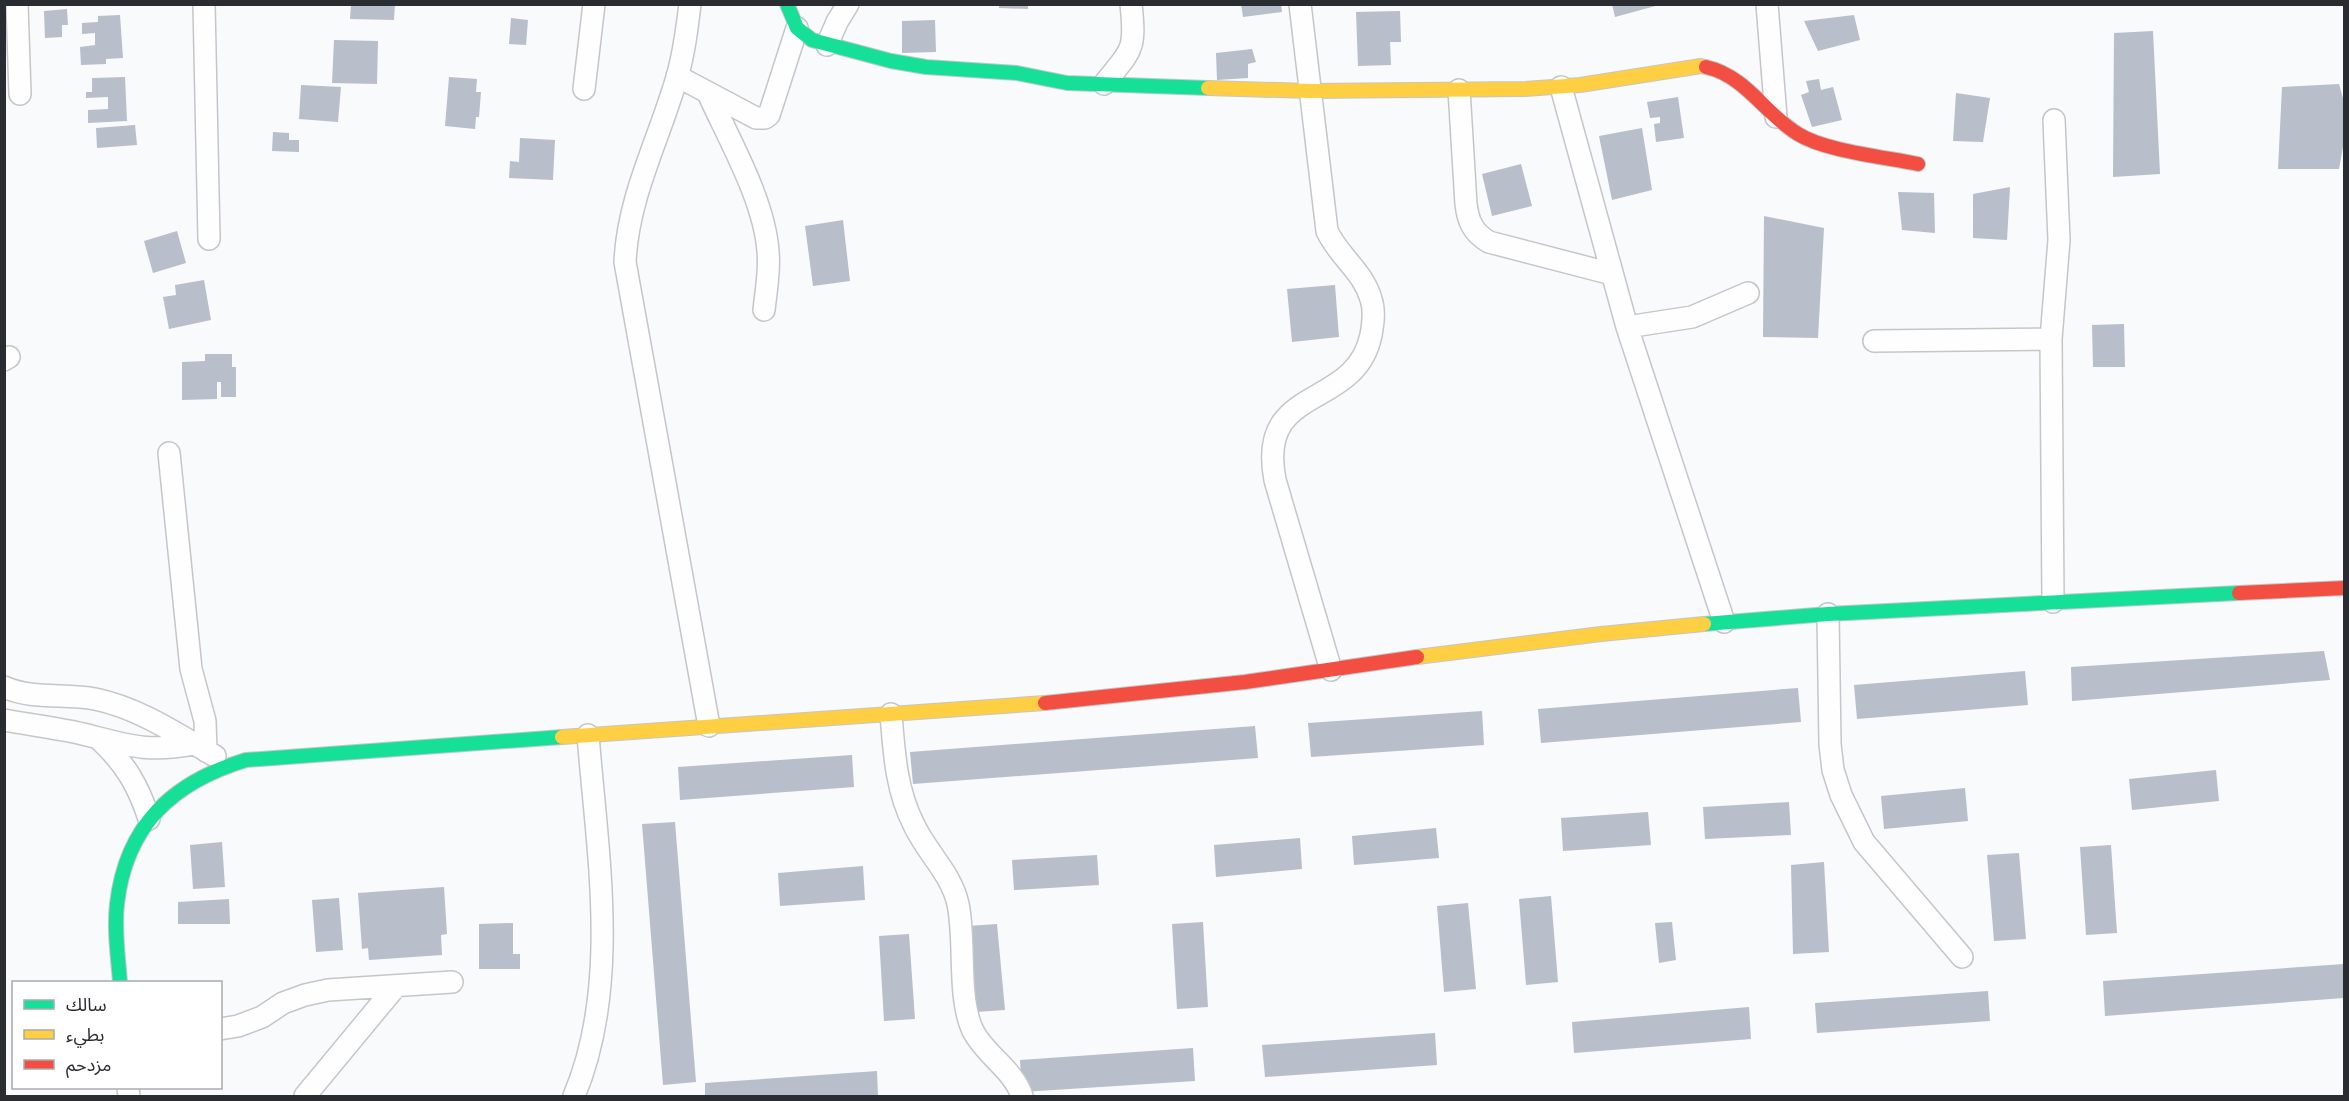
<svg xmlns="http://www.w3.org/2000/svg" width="2349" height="1101" viewBox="0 0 2349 1101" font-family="Arial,'Noto Sans Arabic',sans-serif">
	<rect width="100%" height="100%" fill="#f8fafc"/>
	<!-- building -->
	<path fill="#b8beca" d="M351,4h44l-1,16 -44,-1z
		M999,4h29v5l-29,-1z
		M1241,4h40l1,8 -39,5z
		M1612,4h47v1l-44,12z
		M67,9l1,16h-6v12l-17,1 -1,-27z
		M1400,11l1,31h-11l1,23 -33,1 -2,-54z
		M120,15l3,43 -17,1v5l-25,1 -1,-18 15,-2v-12l-13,1v-11l16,-1v-6z
		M1854,15l6,25 -42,11 -14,-30z
		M511,18l17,2 -2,25 -17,-1z
		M935,20l1,32 -34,1v-32z
		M2153,31l7,143 -47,3 1,-144z
		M334,40l44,1 -1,43 -45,-1z
		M1252,49l4,13 -8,2v14l-31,2 -1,-27z
		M125,77l2,44 -39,2v-13l20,-1v-12l-22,1v-6h6v-14z
		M449,77l28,2 -1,13h5l-2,25h-3l-1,12 -30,-3z
		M1819,79l2,11 12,-3 9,33 -30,7 -11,-32 8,-3 -3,-11z
		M2339,84l5,18v39l-5,28h-61l4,-82z
		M301,85l40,2 -3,35 -39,-3z
		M1956,93l34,5 -7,44 -30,-1z
		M1678,97l6,41 -28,4 -2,-18 6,-1v-6l-10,1 -3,-16z
		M135,125l2,20 -40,3 -1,-20z
		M1642,128l10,62 -40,10 -13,-64z
		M273,132l16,1v7h10v12l-27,-1z
		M520,138l35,2 -2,40 -44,-2 1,-17 9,1z
		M1521,164l11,42 -40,10 -10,-42z
		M2010,187l-3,53 -34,-2v-44z
		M1898,192l36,1 1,40 -33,-3z
		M1764,216l60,12 -6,110 -55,-1z
		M843,220l7,61 -37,5 -8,-60z
		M177,231l9,32 -33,10 -9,-32z
		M204,280l7,40 -42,9 -6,-32 13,-2 -1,-10z
		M1335,285l4,52 -47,5 -5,-53z
		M2124,324l1,43h-32l-1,-42z
		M205,354h27v13h4v30h-15v-15h-4v17l-35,1v-38l23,-1z
		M2324,651l6,29 -258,21 -1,-34z
		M2025,671l3,34 -171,14 -3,-34z
		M1798,688l3,34 -260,21 -3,-34z
		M1482,711l2,34 -173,12 -3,-34z
		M1255,726l3,32 -345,26 -3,-32z
		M852,755l2,32 -174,13 -2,-33z
		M2216,770l3,31 -87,9 -3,-31z
		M1965,788l3,33 -84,8 -3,-33z
		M1789,802l2,33 -86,4 -2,-32z
		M1648,812l3,33 -88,6 -2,-33z
		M675,822l21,260 -33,3 -21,-261z
		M1436,828l3,30 -85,7 -2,-29z
		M1300,838l2,31 -86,8 -2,-32z
		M222,842l3,45 -32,2 -3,-44z
		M2111,845l6,88 -31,2 -6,-88z
		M2019,853l7,86 -32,2 -7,-86z
		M1097,855l2,30 -85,5 -2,-30z
		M1824,862l5,90 -36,2 -2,-89z
		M863,866l2,34 -85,6 -2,-33z
		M444,887l3,47 -6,1 1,20 -73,5 -1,-12 -6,1 -4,-56z
		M1551,896l7,86 -32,3 -7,-86z
		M339,898l4,52 -27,2 -4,-52z
		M229,899l1,25h-52v-22z
		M1468,903l8,86 -32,3 -7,-86z
		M1203,922l5,85 -31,2 -5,-85z
		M1672,922l4,38 -17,3 -4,-40z
		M513,923v31h7v15h-41v-45z
		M997,924l8,86 -29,2 -8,-86z
		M909,934l6,85 -31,2 -5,-85z
		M2344,964v34l-239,18 -2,-35z
		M1988,991l2,30 -173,12 -2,-30z
		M1749,1007l2,32 -177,14 -2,-31z
		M1435,1033l2,32 -172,12 -3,-32z
		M1193,1048l2,33 -173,11 -2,-32z
		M877,1071l1,25h-173v-13z"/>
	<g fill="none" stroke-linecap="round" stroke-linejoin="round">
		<!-- street casing -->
		<g stroke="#c4c6c9" stroke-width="24">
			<path id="street" d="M17,4l3,90
				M204,4l5,235
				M690,4c-3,25 -6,50 -13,73 -18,63 -49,119 -52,185l84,464
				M1300,4l27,227c12,26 36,40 44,68 4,12 2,25 0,36 -16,77 -115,47 -96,145l56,190
				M1767,4l9,113
				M827,45l10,-23 11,-18
				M677,76l79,42h9l4,-3 28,-87
				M1104,84c28,-35 32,-33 27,-80
				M1561,87l66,240 97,295
				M584,89l10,-85
				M1459,90l7,114c2,17 7,29 23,38l123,32
				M708,93c21,47 56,106 60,158 2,20 -2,40 -4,59
				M1627,327l65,-10 56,-24
				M1874,341l177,-2
				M4,360l5,-3
				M169,453l22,216 14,52 1,30
				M2053,602l-2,-263 8,-99 -5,-120
				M1828,614l2,130 3,26 8,25 23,47 98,115
				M4,687c29,13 61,6 91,12 44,9 82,35 120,57
				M891,714c3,38 5,76 23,111 13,28 37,48 44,79 8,38 -1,93 15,127 13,25 40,38 49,65
				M4,720c27,5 54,8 79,14 44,11 64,19 111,10
				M100,740c25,23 39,47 49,79
				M220,1029l18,-3 24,-9 21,-14 22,-8 23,-5 124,-8
				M128,1088l1,8
				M305,1096l91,-110
				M574,1096c47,-111 23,-245 14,-361"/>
		</g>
		<!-- fast casing -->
		<g stroke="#c4c6c9" stroke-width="16">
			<path id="fast" d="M787,4l10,24 15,12 79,21 35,6 91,6 50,10 141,5
				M1704,624l124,-10 411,-21
				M120,982c-2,-26 -6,-52 -3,-78 9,-79 56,-122 129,-144l316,-23"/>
		</g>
		<!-- slow casing -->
		<g stroke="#c4c6c9" stroke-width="16">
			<path id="slow" d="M1208,88l102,3 215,-2 55,-4 121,-19 5,1
				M1417,657l184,-23 103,-10
				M562,737l483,-34"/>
		</g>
		<!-- jam casing -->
		<g stroke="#c4c6c9" stroke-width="16">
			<path id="jam" d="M1706,67c40,9 59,47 92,67 27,17 86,23 120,30
				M2239,593l105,-5
				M1045,703l200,-21 172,-25"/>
		</g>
		<!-- street -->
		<use href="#street" stroke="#fefeff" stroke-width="21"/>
		<!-- fast -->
		<use href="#fast" stroke="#16e098" stroke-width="14"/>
		<!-- slow -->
		<use href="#slow" stroke="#ffcf43" stroke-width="14"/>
		<!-- jam -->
		<use href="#jam" stroke="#f24e42" stroke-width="14"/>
	</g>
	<!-- border -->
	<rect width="2349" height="1101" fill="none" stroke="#292c30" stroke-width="12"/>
	<!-- legend -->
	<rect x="12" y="981" width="210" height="108" fill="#ffffff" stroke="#a9abac" stroke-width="1.5"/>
	<rect x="24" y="1000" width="30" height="9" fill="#16e098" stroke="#a9abac" stroke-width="1.5"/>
	<text x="66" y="1011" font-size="18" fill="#292c30">سالك</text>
	<rect x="24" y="1030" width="30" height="9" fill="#ffcf43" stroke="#a9abac" stroke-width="1.5"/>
	<text x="66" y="1041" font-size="18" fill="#292c30">بطيء</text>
	<rect x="24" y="1060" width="30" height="9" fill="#f24e42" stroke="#a9abac" stroke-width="1.5"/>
	<text x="66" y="1071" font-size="18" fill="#292c30">مزدحم</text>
</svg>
